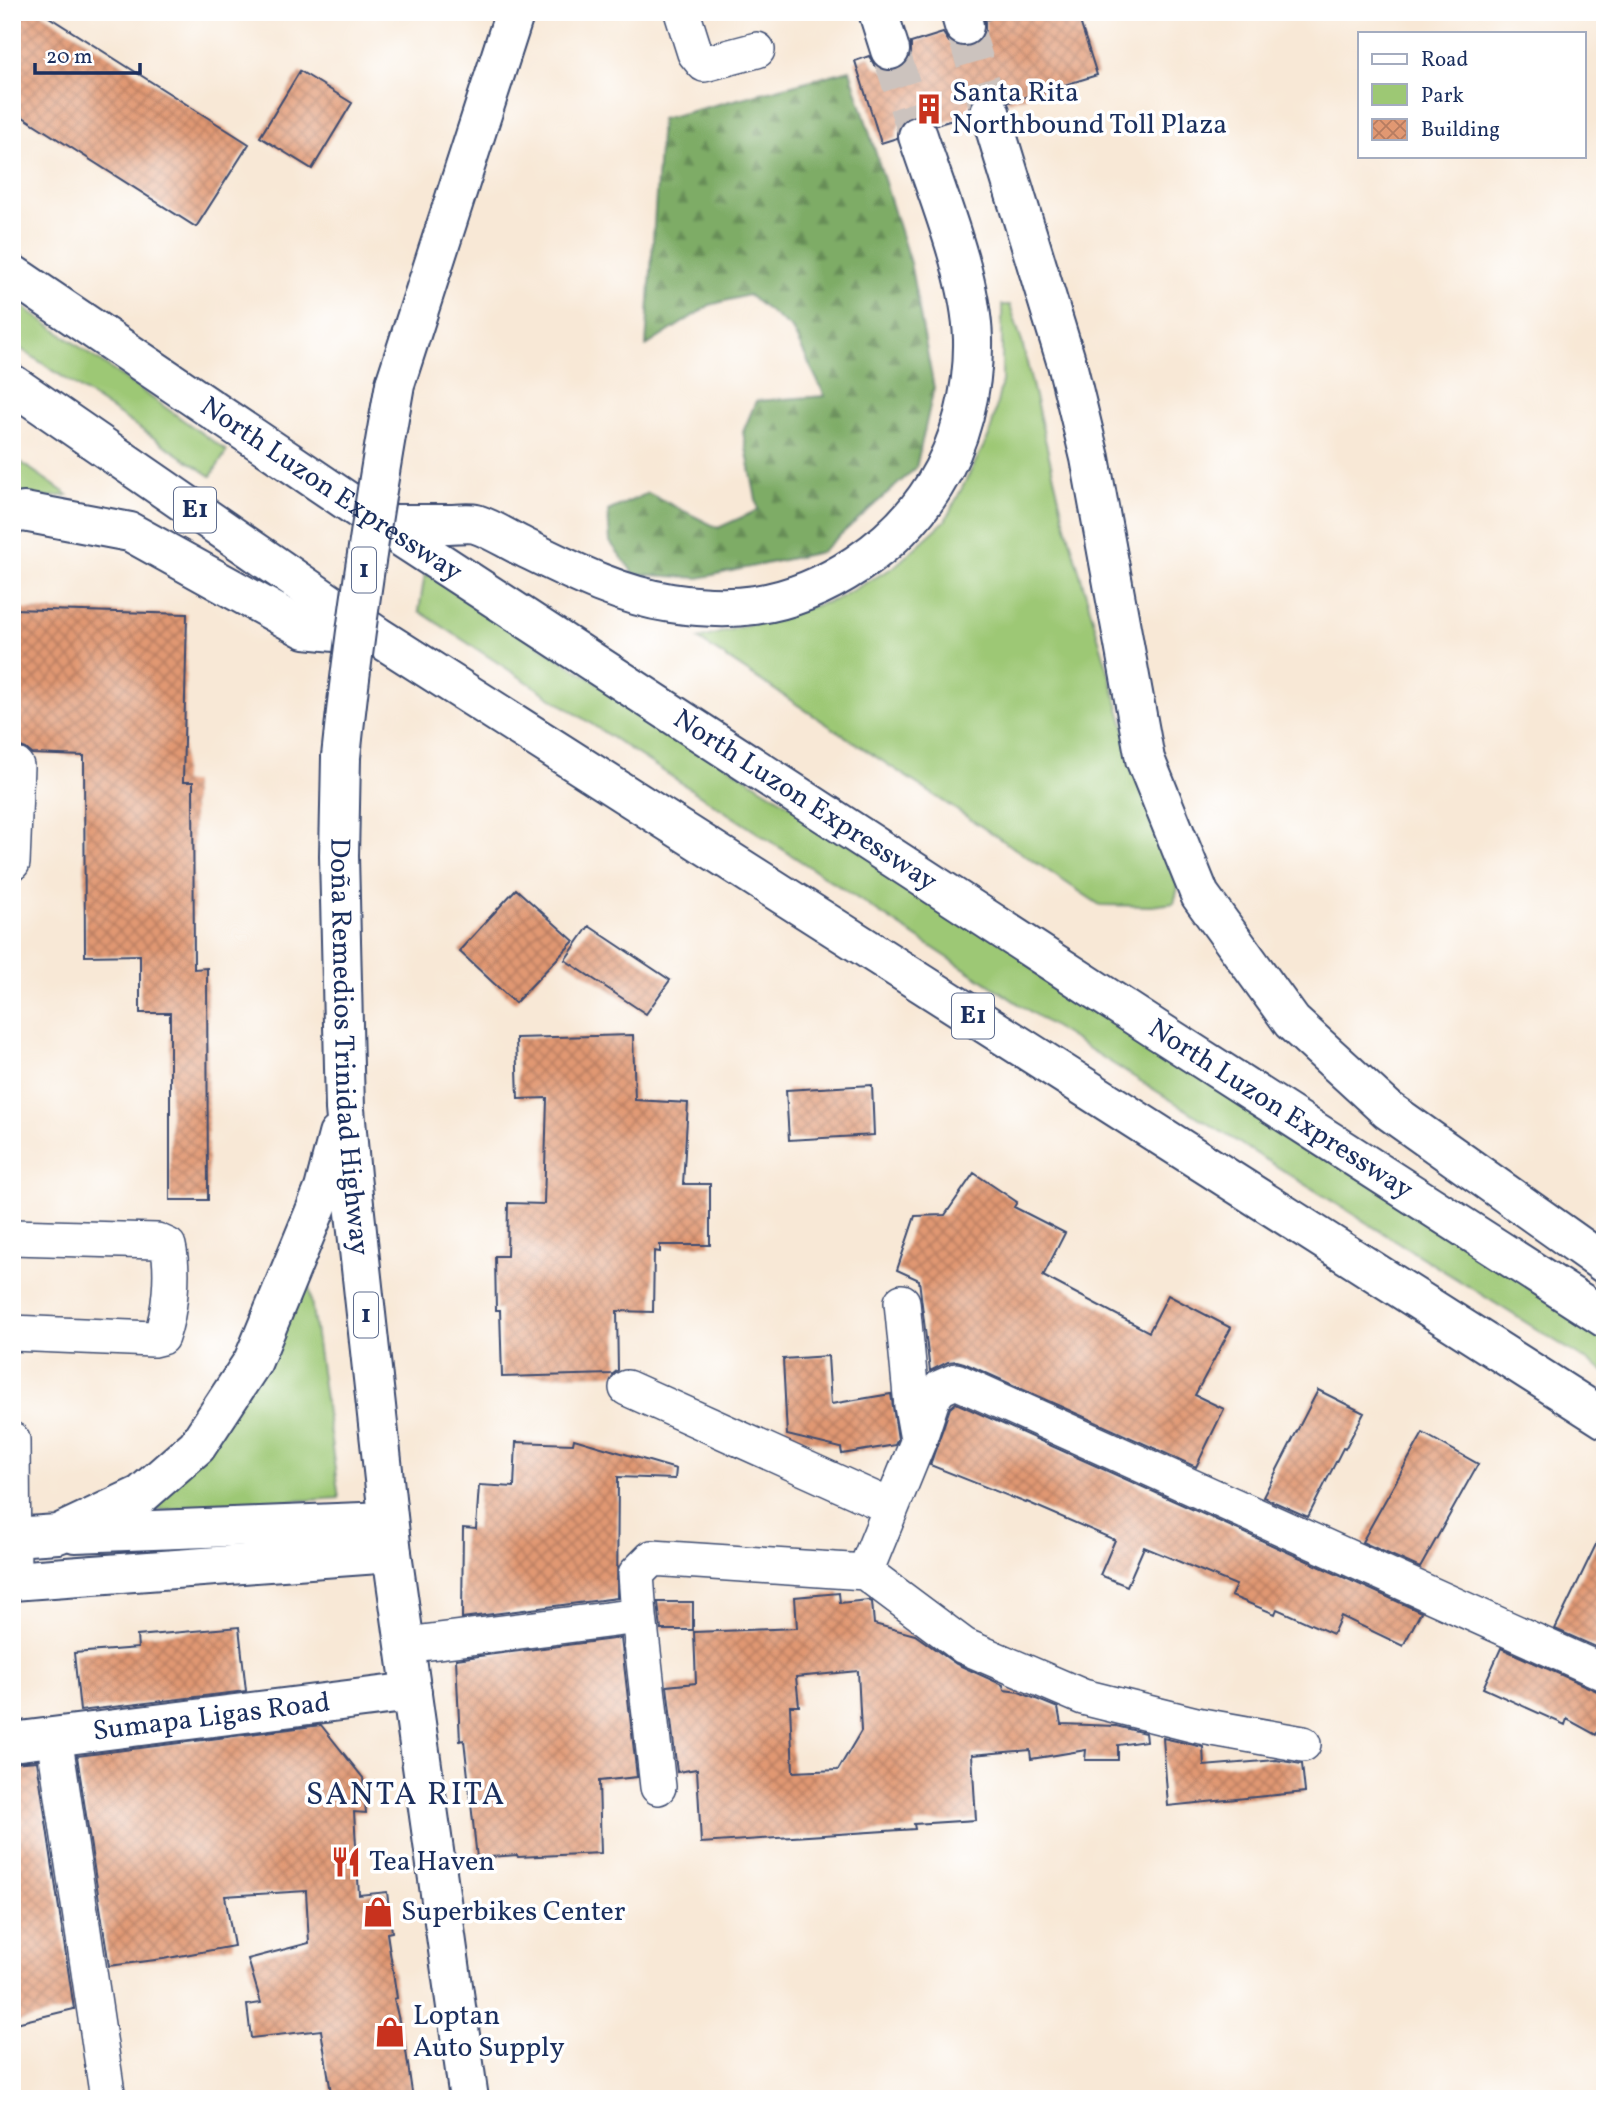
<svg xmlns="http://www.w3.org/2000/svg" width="1617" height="2111" viewBox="0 0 1617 2111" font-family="Vollkorn,serif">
	<defs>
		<pattern id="forest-firs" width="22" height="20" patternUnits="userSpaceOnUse" patternTransform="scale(1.75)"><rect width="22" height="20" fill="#7eac66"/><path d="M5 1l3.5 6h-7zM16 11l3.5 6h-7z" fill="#668c57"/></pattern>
		<pattern id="building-cross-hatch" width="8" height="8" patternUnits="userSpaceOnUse" patternTransform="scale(1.75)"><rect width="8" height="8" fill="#e19872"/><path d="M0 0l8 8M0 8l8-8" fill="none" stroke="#b67c61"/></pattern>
	</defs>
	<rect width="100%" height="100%" fill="#fff"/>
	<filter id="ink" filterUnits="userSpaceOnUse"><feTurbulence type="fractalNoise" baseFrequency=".0143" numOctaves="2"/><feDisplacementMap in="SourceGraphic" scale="14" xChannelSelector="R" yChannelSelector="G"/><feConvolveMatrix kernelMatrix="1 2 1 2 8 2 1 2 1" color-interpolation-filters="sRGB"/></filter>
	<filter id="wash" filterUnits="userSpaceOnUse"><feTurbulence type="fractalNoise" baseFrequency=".00686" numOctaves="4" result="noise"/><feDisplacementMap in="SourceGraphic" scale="28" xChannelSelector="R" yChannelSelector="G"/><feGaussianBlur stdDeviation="1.57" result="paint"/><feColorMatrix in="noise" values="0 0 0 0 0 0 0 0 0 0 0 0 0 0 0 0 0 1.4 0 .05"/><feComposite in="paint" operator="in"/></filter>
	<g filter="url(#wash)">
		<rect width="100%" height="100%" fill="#f8e8d6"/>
		<!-- green -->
		<path fill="#9dc874" stroke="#5c7c69" stroke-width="2" d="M12,299l215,152 -16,25 -199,-133z
			M1002,305h8l12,37 41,173 70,242 45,131 -4,15 -23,3 -51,-1 -402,-266 137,-39 59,-33 51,-46 45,-87 12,-53z
			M12,456l56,39 -56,6z
			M425,573l1180,751v48l-562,-352 -624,-409z
			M307,1272l32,226 -195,13z"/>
		<!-- forest -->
		<path fill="url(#forest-firs)" stroke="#4c6e62" stroke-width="2" d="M850,70l60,193 24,125 -18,80 -95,84 -122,26 -65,-4 -24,-32 -2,-31 40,-18 70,35 40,-18 -15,-78 13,-31 69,-5 -33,-67 -44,-34 -38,10 -64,41 15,-227z"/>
		<g id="blocks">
			<!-- building -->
			<path fill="url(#building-cross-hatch)" fill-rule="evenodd" d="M12,12h29l208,132 -53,83 -184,-117z
				M1009,12h68l20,63 -88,27 -5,-6 -8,-5h-13l-9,7 -5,8v9l-33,10 -4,-6 -9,-4h-11l-11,7 -4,9v7l-16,5 -26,-82 14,-5 6,10 10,5h12l10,-7 4,-9v-12l32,-10 6,9 9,5h13l8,-5 6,-10v-12z
				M300,71l52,32 -40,66 -52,-32z
				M12,609l175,5 -4,168h10l1,187 13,-1 1,232h-38v-187h-30v-58l-55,1 -1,-200 -52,-2 -6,-5 -8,-3 -6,1z
				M516,889l58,52 -59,62 -56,-52z
				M589,926l81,54 -24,34 -81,-54z
				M633,1035l2,65 53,3 -5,81h27v61h-50v7l-6,-1 -1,61 -36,-1 1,59 -5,4 -111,3 -2,-67h-4l-1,-54h12l1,-53 36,1 3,-106 -29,1 -2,-61z
				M872,1085l2,50 -85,5 -3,-50z
				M974,1173l43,29 -3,5 51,26 -22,43 106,56 19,-37 63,33 -36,67 29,14 -28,58 -232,-104 -7,-2 -9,1 -18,9 -11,-91 -22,-10 18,-54 30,-1z
				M828,1356l3,48 60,-10 7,45 -3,6 -53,9 -1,-6 -54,-13 -4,-76z
				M1318,1390l46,23 -19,36 -2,-1 -35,69 -45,-20z
				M956,1403l465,209 -18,34 -62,-30 -8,18 -56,-25 -2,5 -44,-18 5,-11 -92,-38 -17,39 -27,-11 15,-35 -88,-38 -1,1 -96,-38 20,-57z
				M1423,1433l55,31 -58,104 -58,-26z
				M574,1439l102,30 -1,10 -57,-2 -1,121 -155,20 1,-90 13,1 3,-44 35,2 2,-45 57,2z
				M1605,1526v125l-50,-22z
				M839,1593l1,10 28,-3 4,2 2,22 41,11 41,29 47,21 1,5 15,2 39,16 3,16 55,2 29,7 1,8 -28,4v15h-33l1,-10 -55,9 -1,-9 -58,5 4,65 -62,4 1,5 -214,14 -4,-74 -20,3 -10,-86 29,-3 -2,-51 103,-4 -2,-31zM858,1671l3,60 -23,39 -45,2 -3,-66h9l-3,-29z
				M658,1602h35v28h-32z
				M239,1627l7,64 -166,20 -6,-58 64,-5 -1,-12z
				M621,1638l16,139 -38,4 2,72 -83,4 -1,-2 -40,3 -13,-118 -4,1 -4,-82z
				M1501,1648l96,43 8,2v25l-9,17 -29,-16 -2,6 -82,-37z
				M321,1725l42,53 3,35 -12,-1 5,83 28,-3 5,40 -5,1 10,65 -3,1 12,52 7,48h-81l-11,-69 -70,8 -4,-33 14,-2 -13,-44 61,-16 -3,-52 -81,5 9,50 -71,13 -54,7 -32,-210z
				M1163,1738l40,9 1,19 72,-6 26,4 3,28 -137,14z
				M37,1761l37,248 -62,15v-261z"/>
		</g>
	</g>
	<g filter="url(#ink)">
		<use href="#blocks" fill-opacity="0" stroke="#3c4b70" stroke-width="2"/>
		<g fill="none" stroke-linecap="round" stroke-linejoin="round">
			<!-- highway-tunnel -->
			<path stroke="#ccc3be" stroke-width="38" stroke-dasharray="38 19" stroke-linecap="butt" d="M964,26l26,86
				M890,50l28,86"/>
			<!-- minor casing -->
			<g stroke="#3c4b70" stroke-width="38">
				<path id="minor" d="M682,12l13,41 9,11 53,-14
					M12,863l4,-97
					M12,1237l145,4 11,5c6,25 2,67 -7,91l-8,2 -141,-6
					M902,1302l10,104 5,28
					M627,1388l264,119
					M12,1440l1,141
					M865,1572l99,74 119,51 113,28 107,19
					M406,1645l233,-29
					M54,1736l54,363
					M658,1787l-19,-171 -3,-42 16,-16 213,14 53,-130 14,-43 8,-11 16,-7 649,292"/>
			</g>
			<!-- major casing -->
			<g stroke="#3c4b70" stroke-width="42">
				<g id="major">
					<path id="s1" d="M12,1742l400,-50"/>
				</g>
			</g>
			<!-- highway casing -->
			<g stroke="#3c4b70" stroke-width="42">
				<g id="highway">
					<path d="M878,12l12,38"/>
					<path d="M960,12l4,14"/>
					<path d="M990,112l77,252 23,94 55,301 55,136 92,127 96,88 217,154"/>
					<path id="s2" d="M12,274l369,250 773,504 451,290"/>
					<path d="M12,384l365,252 1228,783"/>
					<path d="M395,384l120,-372"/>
					<path d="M12,514l12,-2 106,20 175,97 70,7"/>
					<path d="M381,524c23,0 45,0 68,0 8,0 19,-2 27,0 16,5 32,16 47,23 47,23 95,48 148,56 27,4 56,6 84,2 70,-10 142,-59 179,-119 27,-43 40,-97 39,-147 -2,-64 -35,-142 -55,-203"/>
					<path id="s3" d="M341,757l-2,99 6,253 6,67 41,377 77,546"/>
					<path d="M75,1533l313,-12"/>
					<path d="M12,1537l46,-3 83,-39 56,-49 56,-85 71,-172 14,-54"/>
					<path d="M12,1581l380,-28"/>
				</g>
			</g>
			<!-- minor -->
			<use href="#minor" stroke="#fff" stroke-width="35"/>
			<!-- major -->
			<use href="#major" stroke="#fff" stroke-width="38"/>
			<!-- highway -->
			<use href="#highway" stroke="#fff" stroke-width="38"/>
			<!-- highway-bridge casing -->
			<g stroke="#3c4b70" stroke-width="42" stroke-linecap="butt">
				<path id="highway-bridge" d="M341,757c13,-125 32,-249 54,-373"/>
			</g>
			<!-- highway-bridge -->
			<use href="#highway-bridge" stroke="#fff" stroke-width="38"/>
		</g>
	</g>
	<!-- icons -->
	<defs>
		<g id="building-bare" transform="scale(2.415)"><path d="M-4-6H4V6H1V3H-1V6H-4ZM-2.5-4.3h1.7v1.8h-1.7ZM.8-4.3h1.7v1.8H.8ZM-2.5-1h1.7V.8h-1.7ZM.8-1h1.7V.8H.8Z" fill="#c8321e" stroke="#fff" stroke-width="2.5" paint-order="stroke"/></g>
		<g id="restaurant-bare" transform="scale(2.415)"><path d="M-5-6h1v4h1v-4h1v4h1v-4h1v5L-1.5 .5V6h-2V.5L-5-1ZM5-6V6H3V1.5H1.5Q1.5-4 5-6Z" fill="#c8321e" stroke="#fff" stroke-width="2.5" paint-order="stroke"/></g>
		<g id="shop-bare" transform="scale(2.415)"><path d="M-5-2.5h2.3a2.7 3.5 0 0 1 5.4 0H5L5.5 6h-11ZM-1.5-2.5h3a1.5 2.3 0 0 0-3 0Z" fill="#c8321e" stroke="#fff" stroke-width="2.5" paint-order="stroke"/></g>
	</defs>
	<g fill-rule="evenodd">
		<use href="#building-bare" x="929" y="109"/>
		<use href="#restaurant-bare" x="346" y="1862"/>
		<use href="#shop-bare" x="378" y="1912"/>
		<use href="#shop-bare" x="390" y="2032"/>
	</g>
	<g text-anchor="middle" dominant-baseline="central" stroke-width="7" stroke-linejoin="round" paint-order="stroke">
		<!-- shield labels -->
		<g fill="#fff" stroke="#5f6d8e" stroke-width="2">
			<rect x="174" y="487.5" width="42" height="45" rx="5"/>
			<rect x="352" y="547.5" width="24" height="45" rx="5"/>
			<rect x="952" y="993.5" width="42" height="45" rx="5"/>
			<rect x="354" y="1292.5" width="24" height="45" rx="5"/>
		</g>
		<g font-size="26" font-weight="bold" fill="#1b2f5e">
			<text x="195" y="510">E1</text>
			<text x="364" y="570">1</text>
			<text x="973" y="1016">E1</text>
			<text x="366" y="1315">1</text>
		</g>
		<!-- poi labels -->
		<g font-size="28" fill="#1b2f5e" stroke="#fff" text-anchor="start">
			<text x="952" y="93">Santa Rita<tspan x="952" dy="32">Northbound Toll Plaza</tspan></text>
			<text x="369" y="1862">Tea Haven</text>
			<text x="401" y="1912">Superbikes Center</text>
			<text x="413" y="2016">Loptan<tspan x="413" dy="32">Auto Supply</tspan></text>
		</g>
		<!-- street labels -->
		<g font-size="28" fill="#1b2f5e" stroke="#fff">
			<text stroke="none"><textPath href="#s2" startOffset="385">North Luzon Expressway</textPath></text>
			<text stroke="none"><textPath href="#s2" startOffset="952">North Luzon Expressway</textPath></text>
			<text stroke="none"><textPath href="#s3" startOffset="290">Doña Remedios Trinidad Highway</textPath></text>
			<text stroke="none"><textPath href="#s2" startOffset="1519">North Luzon Expressway</textPath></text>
			<text stroke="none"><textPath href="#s1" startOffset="201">Sumapa Ligas Road</textPath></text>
		</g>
		<!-- quarter labels -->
		<g font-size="32" letter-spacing="2" fill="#1b2f5e" stroke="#fff">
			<text x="406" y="1796">SANTA RITA</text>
		</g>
	</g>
	<!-- margin -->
	<rect width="1617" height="2111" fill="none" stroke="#fff" stroke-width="42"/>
	<!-- legend -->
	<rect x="1358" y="32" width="228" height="126" fill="#ffffff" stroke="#a4acbf" stroke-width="2"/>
	<rect x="1372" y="54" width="35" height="10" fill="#ffffff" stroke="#a4acbf" stroke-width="2"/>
	<text x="1421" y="66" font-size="21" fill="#1b2f5e">Road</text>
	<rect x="1372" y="84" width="35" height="21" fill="#9dc874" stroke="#a4acbf" stroke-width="2"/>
	<text x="1421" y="102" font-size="21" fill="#1b2f5e">Park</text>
	<rect x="1372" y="119" width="35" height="21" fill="url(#building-cross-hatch)" stroke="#a4acbf" stroke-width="2"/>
	<text x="1421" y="136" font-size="21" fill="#1b2f5e">Building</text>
	<!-- scale -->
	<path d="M35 63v10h105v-10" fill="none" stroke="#1b2f5e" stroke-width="3.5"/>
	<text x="46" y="63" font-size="21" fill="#1b2f5e" stroke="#ffffff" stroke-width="5" paint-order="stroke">20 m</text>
</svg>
